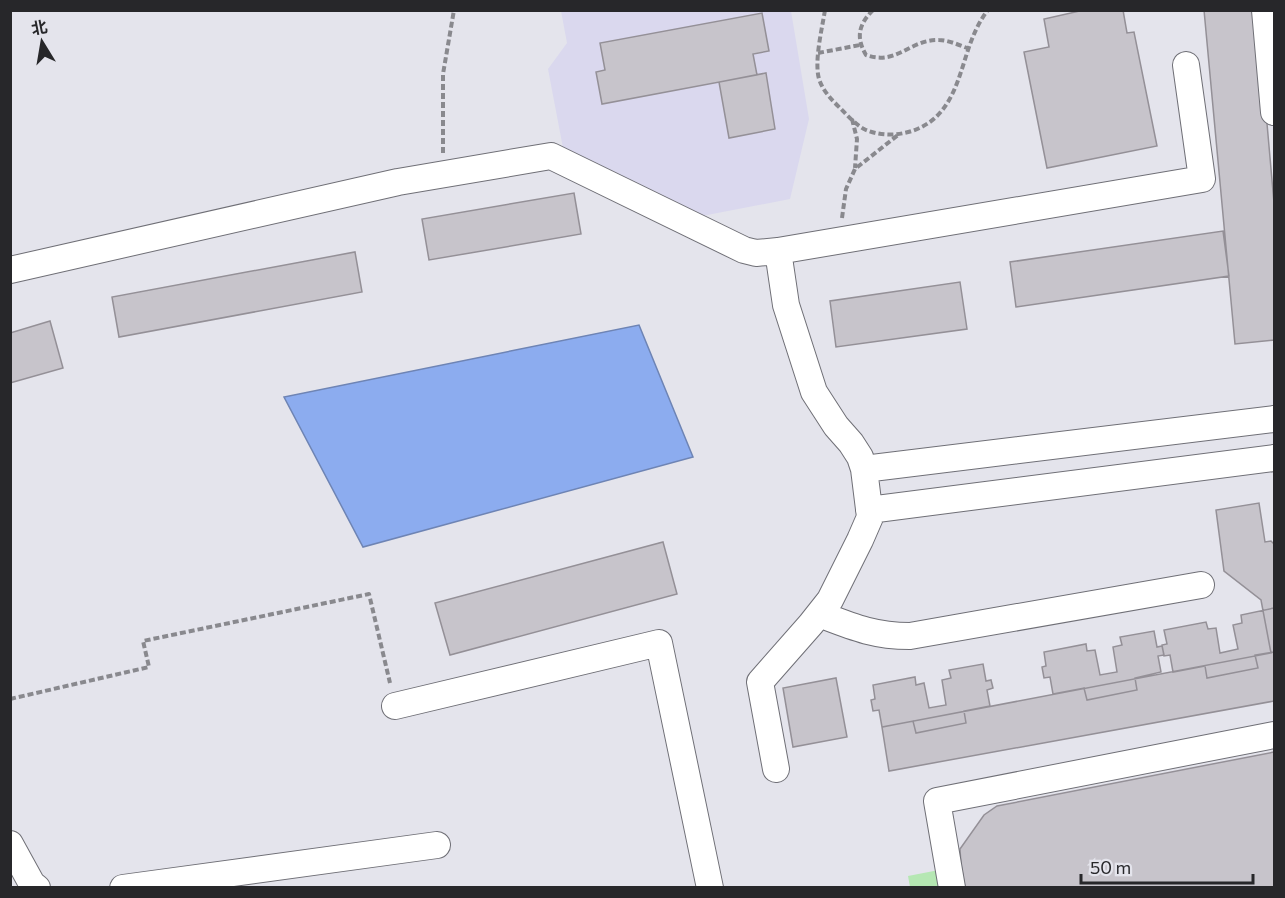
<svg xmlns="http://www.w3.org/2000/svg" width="1285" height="898" viewBox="0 0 1285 898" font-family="Commissioner,'Noto Sans SC',sans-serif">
	<rect width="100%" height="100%" fill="#e4e4ec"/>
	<!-- education -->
	<path fill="#dad8ee" d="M561,11h230l18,108 -19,80 -88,17 -139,-68 -15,-79 19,-26z"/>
	<!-- green -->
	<path fill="#b5e7b3" d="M939,870l3,17h-32l-2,-11z"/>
	<!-- water -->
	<path fill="#8cacef" stroke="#6e84b4" stroke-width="1.5" d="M639,325l54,132 -330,90 -79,-150z"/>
	<!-- building -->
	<path fill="#c7c4cb" stroke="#949097" stroke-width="1.5" d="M1084,10h39l4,23 7,-1 23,114 -110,22 -23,-116 25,-5 -5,-28z
		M1204,10h53l17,193v137l-39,4z
		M762,13l7,38 -16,3 4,21 -155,29 -6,-32 9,-2 -5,-27z
		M766,73l9,56 -46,9 -10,-56z
		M574,193l7,41 -152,26 -7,-41z
		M1223,231l6,45 -213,31 -6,-45z
		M355,252l7,40 -243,45 -7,-40z
		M960,282l7,47 -131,18 -6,-46z
		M50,321l13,47 -53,15v-50z
		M1259,503l6,39 6,-1 3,3v157l-385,70 -7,-44 389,-74 -10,-53 -37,-29 -8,-61z
		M663,542l14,52 -227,61 -15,-52z
		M1274,608v44l-19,3 3,13 -51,10 -2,-12 -32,6 -3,-17 -6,1 -2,-11 5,-1 -3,-14 42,-8 2,7 8,-1 4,25 18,-4 -5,-24 9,-2 -1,-8z
		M1154,631l3,16 5,-1 2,9 -6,1 3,16 -26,6 2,12 -50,10 -3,-12 -31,6 -3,-17 -6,1 -2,-11 4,-1 -2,-14 42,-8 1,7 8,-1 5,25 17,-3 -4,-25 9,-2 -2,-8z
		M983,664l3,17 5,-1 2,8 -6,2 3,16 -26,5 2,12 -50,10 -3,-12 -31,6 -3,-17 -6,1 -2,-11 4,-1 -2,-14 42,-8 1,8 8,-2 5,25 17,-3 -4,-25 9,-2 -2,-8z
		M836,678l11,59 -54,10 -10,-59z
		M1274,752v136h-309l-4,-23 -1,-16 24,-34 13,-9z"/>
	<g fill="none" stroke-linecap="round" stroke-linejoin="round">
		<!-- minor casing -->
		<g stroke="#6f6f76" stroke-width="28">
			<path id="minor" d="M1265,10l9,102
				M10,270l388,-88 153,-26 193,94 12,3 22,-2 424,-72 -16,-114
				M864,469l410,-50
				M869,510l405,-52
				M819,614c34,13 55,22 91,22l291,-51
				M395,706l264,-63 51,245
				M776,769l-16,-87 51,-58 19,-24 30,-60 10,-23 -6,-48 -4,-12 -9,-14 -15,-17 -22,-34 -28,-87 -8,-54
				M10,844l22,40 5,4
				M123,888l314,-43
				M952,888l-15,-87 337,-66"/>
		</g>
		<!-- path -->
		<path stroke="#89898e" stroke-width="4" stroke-dasharray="6 3" stroke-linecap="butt" d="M825,10c-3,19 -11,51 -6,69 4,12 12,20 21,29 7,7 15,16 24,21 23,11 55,5 73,-13 28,-28 25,-73 51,-106
			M873,10c-15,15 -17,28 -7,45 31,11 44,-16 73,-15 9,0 20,5 28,8
			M818,53l42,-8
			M852,119l5,20 -2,29
			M443,153v-79l11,-64
			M842,218l4,-29 9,-20 43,-34
			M10,699l139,-32 -6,-26 226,-47 21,89"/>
		<!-- minor -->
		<use href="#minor" stroke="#fff" stroke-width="26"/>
	</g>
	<!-- border -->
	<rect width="1285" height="898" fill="none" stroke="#27272a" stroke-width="24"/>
	<!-- north arrow -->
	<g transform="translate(42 42) rotate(349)" stroke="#e4e4ec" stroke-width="4.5" paint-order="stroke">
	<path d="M0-4.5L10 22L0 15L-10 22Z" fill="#27272a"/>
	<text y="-9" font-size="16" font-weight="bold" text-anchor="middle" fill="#27272a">北</text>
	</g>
	<!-- scale -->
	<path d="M1081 874v9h172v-9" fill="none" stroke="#27272a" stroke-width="3"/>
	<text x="1090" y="874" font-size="18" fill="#27272a" stroke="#e4e4ec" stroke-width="4.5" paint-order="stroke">50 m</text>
</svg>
